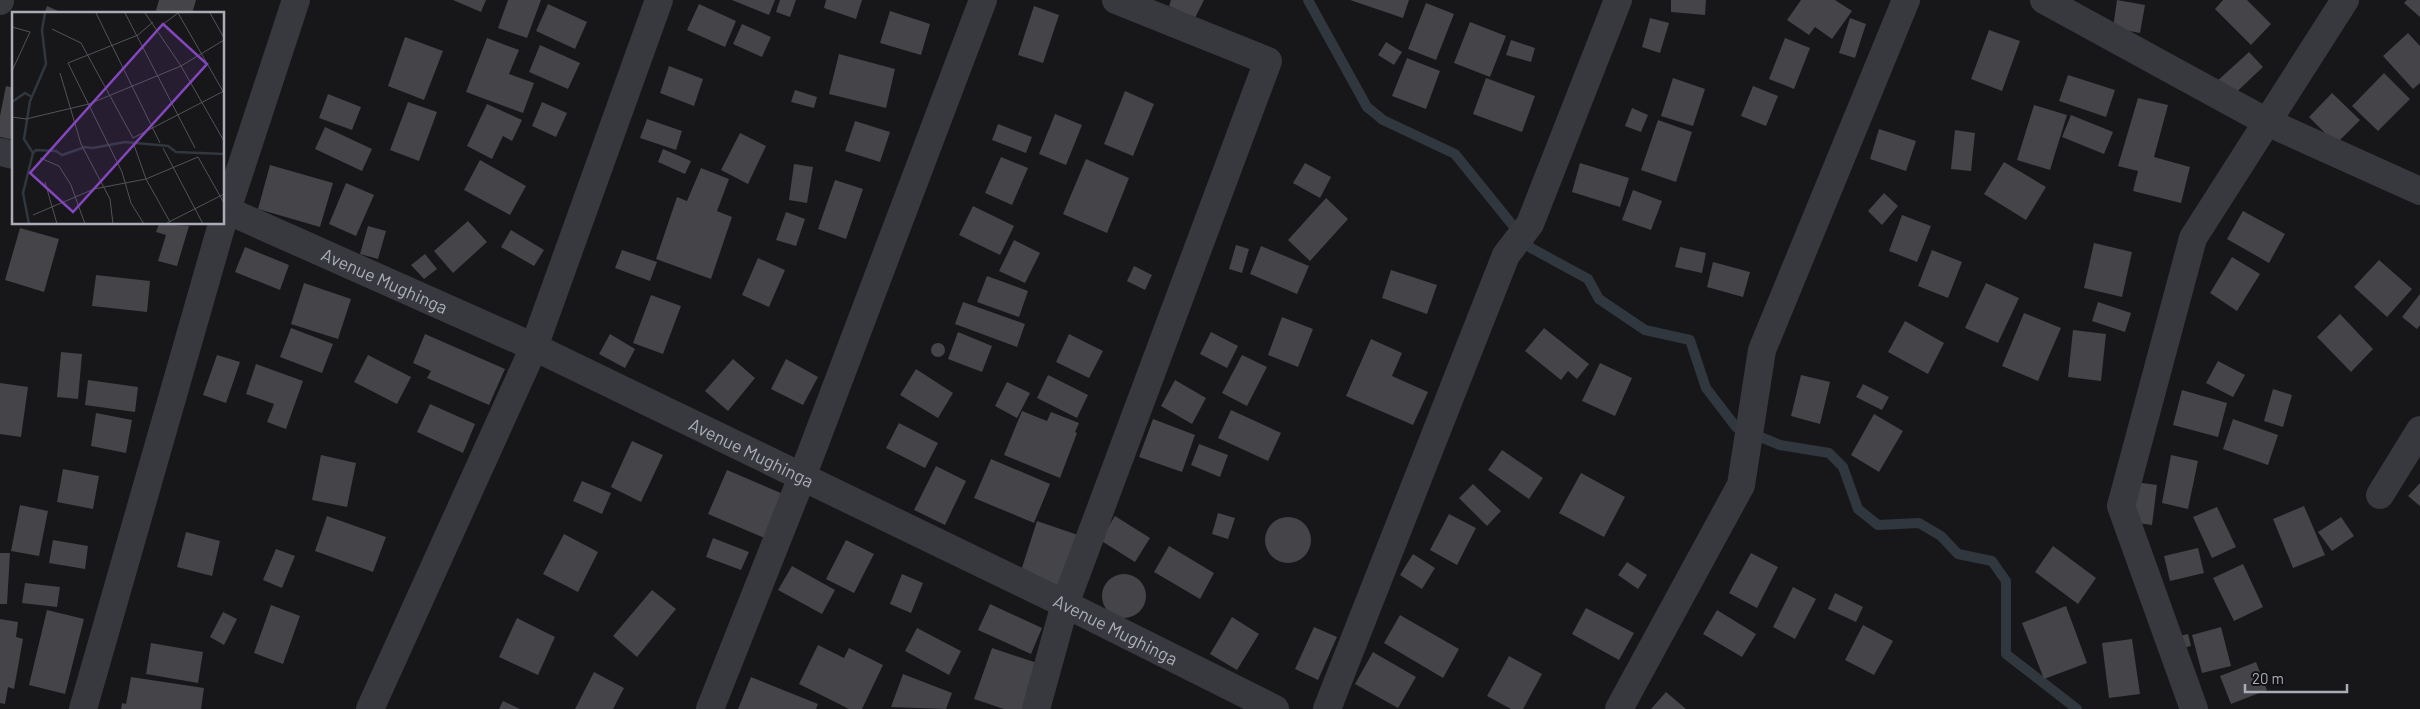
<svg xmlns="http://www.w3.org/2000/svg" width="2420" height="709" viewBox="0 0 2420 709" font-family="Barlow,sans-serif">
	<rect width="100%" height="100%" fill="#171719"/>
	<g fill="none" stroke-linecap="round" stroke-linejoin="round">
		<!-- stream -->
		<path stroke="#30373e" stroke-width="10" d="M1308,0l59,107 16,13 72,34 76,94 57,31 11,20 46,31 45,10 16,48 30,39 44,18 49,8 14,14 15,42 20,16 41,-2 22,13 17,18 34,7 14,20v73l71,55"/>
	</g>
	<!-- building -->
	<path fill="#444449" d="M159,0h37l-4,14h-37z
		M453,0h33l-5,12z
		M508,0h33l-14,38 -29,-10z
		M732,0h43l-6,15z
		M780,0h16l-6,17 -14,-5z
		M826,0h36l-6,19 -32,-11z
		M1171,0h33l-9,18 -26,-12z
		M1350,0h59l-6,18z
		M1671,0h35l-1,15 -34,-3z
		M1801,0h34l17,11 -20,28 -17,-12 -6,8 -22,-15z
		M2117,0l28,5 -5,28 -27,-5z
		M2223,0h24l24,24 -20,21 -36,-36z
		M2407,0h13v17l-16,-14z
		M1426,3l28,11 -18,46 -28,-11z
		M548,4l39,18 -12,27 -39,-18z
		M699,4l37,17 -11,26 -38,-17z
		M47,6l18,8h-21z
		M1034,6l25,9 -16,48 -25,-8z
		M890,11l40,13 -9,31 -41,-12z
		M1650,18l19,5 -9,30 -18,-6z
		M1850,18l16,6 -11,34 -16,-5z
		M1470,22l36,14 -16,41 -36,-14z
		M742,24l29,13 -9,20 -29,-13z
		M1989,30l31,11 -18,50 -31,-12z
		M2408,33l12,13v37l-7,6 -30,-33z
		M405,37l38,14 -19,49 -36,-14z
		M487,38l32,12 -10,24 25,9 -11,30 -57,-21z
		M1785,38l25,10 -16,41 -25,-10z
		M1511,40l24,8 -4,14 -25,-7z
		M1386,42l16,10 -8,13 -16,-10z
		M540,45l40,18 -12,26 -39,-17z
		M2249,52l14,15 -34,32 -14,-16z
		M839,54l56,15 -9,39 -57,-14z
		M1407,58l33,13 -14,38 -34,-13z
		M669,66l34,13 -9,27 -34,-13z
		M2384,73l26,26 -32,32 -26,-25z
		M2068,75l47,15 -9,27 -47,-16z
		M1486,78l49,18 -13,36 -49,-18z
		M1673,78l32,11 -12,37 -32,-10z
		M6,86l8,2v52l-14,-3v-21z
		M1753,86l25,10 -12,30 -25,-10z
		M795,90l22,7 -3,11 -23,-6z
		M1125,91l29,13 -21,52 -29,-12z
		M2332,93l28,27 -24,24 -27,-27z
		M328,94l33,13 -9,23 -33,-12z
		M2138,98l30,7 -14,52 36,10 -9,36 -48,-12 5,-20 -20,-5z
		M408,102l29,10 -18,49 -29,-11z
		M542,102l25,11 -11,24 -24,-11z
		M487,104l35,16 -10,21 -9,-5 -11,23 -25,-13z
		M2034,105l33,10 -17,55 -33,-10z
		M1632,108l16,7 -7,17 -16,-6z
		M1055,114l27,11 -16,40 -27,-11z
		M2071,115l42,17 -9,22 -42,-17z
		M647,119l35,12 -6,19 -36,-12z
		M1658,120l34,12 -16,50 -35,-12z
		M855,121l35,11 -10,30 -35,-11z
		M998,124l34,13 -6,16 -34,-13z
		M325,127l47,22 -10,22 -47,-22z
		M1879,129l37,12 -10,30 -36,-12z
		M1955,130l20,3 -4,38 -20,-2z
		M740,133l26,13 -18,38 -27,-14z
		M663,149l28,12 -6,13 -27,-12z
		M1001,157l27,11 -16,37 -27,-12z
		M1086,159l43,19 -22,55 -44,-19z
		M480,160l46,26 -16,29 -46,-25z
		M2004,162l42,25 -20,33 -42,-26z
		M1305,163l26,14 -11,21 -27,-15z
		M1580,163l49,15 -9,29 -48,-15z
		M794,164l19,3 -6,36 -18,-3z
		M270,165l63,18 -13,44 -62,-18z
		M701,168l28,11 -12,32 15,6 -21,62 -55,-20 21,-62 10,4z
		M835,180l28,9 -17,50 -28,-10z
		M346,183l28,12 -18,41 -27,-12z
		M1633,190l29,11 -11,29 -29,-10z
		M1884,193l14,13 -16,19 -14,-14z
		M1326,198l22,21 -38,42 -22,-21z
		M973,206l41,20 -14,29 -41,-20z
		M2243,211l42,23 -16,29 -42,-24z
		M786,212l19,7 -9,27 -20,-6z
		M1902,215l29,11 -14,36 -28,-11z
		M468,221l19,21 -34,31 -19,-22z
		M159,224l30,2 -12,40 -19,-5 8,-26 -10,-3z
		M368,226l18,5 -8,28 -18,-5z
		M20,228l39,11 -15,53 -39,-12z
		M511,230l33,20 -10,16 -33,-19z
		M1014,240l26,13 -15,30 -26,-12z
		M2094,243l38,9 -10,45 -38,-9z
		M1236,245l13,4 -7,24 -13,-4z
		M1261,246l48,20 -12,28 -47,-20z
		M245,247l44,18 -9,25 -45,-18z
		M1680,247l26,6 -4,20 -27,-6z
		M622,250l35,12 -7,19 -35,-13z
		M1932,250l30,12 -14,36 -30,-12z
		M425,254l12,15 -13,10 -13,-14z
		M2232,257l28,17 -23,37 -27,-18z
		M758,258l27,12 -16,37 -27,-12z
		M2379,260l33,29 -25,28 -33,-30z
		M1713,262l37,10 -7,25 -36,-10z
		M1134,266l18,9 -7,15 -18,-9z
		M1391,270l46,15 -10,29 -45,-16z
		M96,275l54,6 -3,31 -55,-6z
		M987,276l41,15 -9,26 -42,-15z
		M304,283l47,16 -13,40 -47,-15z
		M1986,283l33,15 -21,45 -33,-15z
		M2420,294v31l-3,4 -15,-12z
		M651,295l30,11 -18,48 -30,-11z
		M963,302l62,22 -8,23 -62,-23z
		M2098,302l33,11 -6,19 -33,-11z
		M2024,313l37,15 -23,53 -36,-15z
		M2340,314l33,35 -22,23 -34,-35z
		M1282,317l31,12 -15,38 -30,-12z
		M1905,321l39,22 -16,31 -40,-22z
		M291,328l42,16 -11,29 -42,-16z
		M1544,328l45,36 -12,15 -9,-8 -7,9 -36,-29z
		M2073,330l33,4 -5,47 -33,-4z
		M958,332l34,14 -10,26 -34,-13z
		M1211,332l27,14 -11,22 -27,-14z
		M425,334l80,35 -16,36 -62,-27 4,-7 -18,-8z
		M610,334l25,15 -10,19 -26,-14z
		M1069,334l34,17 -14,27 -33,-16z
		M1371,339l31,14 -10,23 36,16 -15,33 -67,-29z
		M931 350a7 7 0 1 1 14 0a7 7 0 1 1-14 0Z
		M61,352l21,2 -4,45 -21,-2z
		M217,355l23,7 -14,41 -23,-8z
		M368,355l43,22 -14,27 -43,-22z
		M1242,355l25,12 -20,39 -25,-13z
		M733,359l22,19 -27,33 -23,-20z
		M786,359l32,18 -15,28 -32,-16z
		M2218,361l27,14 -12,22 -27,-14z
		M1600,363l32,15 -17,38 -33,-15z
		M256,364l47,17 -17,48 -19,-7 7,-18 -28,-10z
		M916,369l37,24 -15,25 -38,-23z
		M1048,375l40,20 -11,23 -40,-20z
		M1801,375l29,7 -10,42 -29,-8z
		M88,380l50,7 -3,25 -50,-7z
		M1175,380l31,18 -14,26 -31,-18z
		M1007,382l23,11 -13,25 -22,-12z
		M0,383l28,4 -7,50 -21,-3z
		M1863,384l26,13 -7,13 -26,-13z
		M2273,389l19,6 -9,32 -19,-6z
		M2182,390l45,13 -9,34 -45,-12z
		M430,404l45,20 -12,29 -46,-21z
		M1231,410l50,23 -13,28 -50,-23z
		M1022,411l25,10 4,-9 28,11 -4,9 2,1 -17,45 -56,-23z
		M96,413l36,7 -6,33 -35,-7z
		M1874,414l29,17 -24,41 -28,-17z
		M1153,419l42,16 -13,37 -43,-15z
		M2233,419l45,16 -10,30 -45,-16z
		M899,423l39,20 -13,25 -39,-20z
		M632,441l31,14 -22,47 -30,-15z
		M1199,444l29,11 -8,22 -29,-12z
		M1502,450l41,28 -14,21 -41,-29z
		M321,455l35,8 -9,44 -35,-7z
		M2171,455l27,6 -10,48 -26,-6z
		M991,459l59,25 -16,39 -60,-25z
		M936,466l30,15 -21,44 -31,-15z
		M63,469l36,7 -6,33 -36,-7z
		M727,470l61,26 -19,44 -61,-26z
		M1581,473l44,24 -21,40 -45,-24z
		M582,481l29,12 -9,21 -29,-13z
		M2135,482l22,3 -5,40 -22,-3z
		M2420,483v23l-12,-10z
		M1473,484l28,27 -14,15 -28,-28z
		M20,505l28,6 -9,45 -28,-5z
		M2304,506l21,49 -32,13 -20,-49z
		M2217,507l19,40 -24,11 -19,-41z
		M1218,513l17,5 -7,21 -16,-5z
		M1449,514l27,14 -19,37 -27,-15z
		M327,516l59,21 -13,35 -58,-21z
		M1115,516l35,22 -15,24 -35,-22z
		M1265 540a23 23 0 1 1 46 0a23 23 0 1 1-46 0Z
		M2341,517l13,19 -22,15 -14,-19z
		M1037,521l41,14 -19,56 -40,-14z
		M186,532l34,9 -8,35 -35,-9z
		M564,534l34,18 -20,40 -35,-18z
		M713,538l36,14 -8,18 -35,-13z
		M53,540l35,6 -3,23 -36,-6z
		M846,540l28,14 -20,39 -28,-14z
		M1169,546l45,27 -14,26 -46,-27z
		M2053,546l43,32 -18,26 -43,-32z
		M2198,548l6,25 -34,8 -6,-25z
		M276,549l19,7 -13,32 -19,-8z
		M0,553h10l-3,51h-7z
		M1751,553l27,14 -21,41 -28,-15z
		M1413,554l22,14 -13,21 -22,-14z
		M1627,562l20,13 -9,14 -20,-14z
		M2243,564l20,43 -29,14 -21,-43z
		M792,566l43,24 -13,24 -44,-24z
		M1102 596a22 22 0 1 1 44 0a22 22 0 1 1-44 0Z
		M902,574l21,9 -12,30 -21,-9z
		M25,583l35,4 -3,20 -35,-4z
		M1793,587l23,12 -21,40 -22,-12z
		M652,590l24,19 -39,48 -24,-21z
		M1835,593l28,14 -7,15 -28,-13z
		M990,604l52,24 -11,26 -53,-24z
		M271,605l29,11 -17,48 -29,-11z
		M2066,606l21,57 -43,16 -22,-56z
		M1586,608l48,25 -15,27 -47,-26z
		M47,610l37,9 -19,75 -36,-9z
		M1717,610l39,24 -14,23 -39,-23z
		M223,612l14,7 -13,26 -14,-8z
		M1400,615l59,34 -16,29 -59,-35z
		M1232,617l27,17 -22,36 -27,-16z
		M517,618l38,19 -17,38 -39,-18z
		M0,619l18,3 -2,15 7,2 -9,50 -6,-2 -3,17 -5,-1z
		M1863,625l30,16 -19,34 -29,-15z
		M1314,627l23,10 -19,43 -23,-11z
		M2221,627l10,39 -29,7 -10,-38z
		M917,628l44,23 -12,24 -44,-24z
		M2188,634l3,12 -17,4 -2,-12z
		M2132,639l8,55 -31,4 -7,-55z
		M151,643l52,9 -5,31 -52,-9z
		M818,645l26,13 5,-10 34,17 -21,44h-13l-50,-25z
		M992,648l51,17 -15,44h-24l-30,-10z
		M1373,652l43,25 -18,31 -43,-24z
		M1509,656l33,18 -19,35h-12l-24,-13z
		M2256,662l11,28 -36,14 -11,-28z
		M594,672l30,16 -11,21h-38z
		M903,674l49,19 -6,16 -55,-2z
		M131,677l73,11 -3,21h-80l1,-6 4,1z
		M751,677l67,27 -2,5h-78z
		M1666,692l20,17h-35z
		M503,701l17,8h-21z"/>
	<g fill="none" stroke-linecap="round" stroke-linejoin="round">
		<!-- minor -->
		<g stroke="#38393e" stroke-width="28">
			<path d="M2044,0l223,122 153,69"/>
			<path d="M0,1v-1"/>
			<path d="M0,152l14,3"/>
			<path id="s1" d="M224,209l310,138 531,257 210,105"/>
			<path d="M224,219l72,-219"/>
			<path d="M2380,495l40,-65"/>
			<path d="M83,709l139,-485"/>
			<path d="M370,709l164,-362 125,-347"/>
			<path d="M710,709l92,-232 181,-477"/>
			<path d="M1036,709l29,-105 203,-543 -152,-61"/>
			<path d="M1327,709l179,-454 24,-31 88,-224"/>
			<path d="M1619,709l122,-224 21,-135 144,-350"/>
			<path d="M2194,709l-73,-203 72,-268 152,-238"/>
		</g>
	</g>
	<g text-anchor="middle" dominant-baseline="central" stroke-width="4" stroke-linejoin="round" paint-order="stroke">
		<!-- street labels -->
		<g font-size="18" fill="#aaadb8" stroke="#121214">
			<text stroke="none"><textPath href="#s1" startOffset="176">Avenue Mughinga</textPath></text>
			<text stroke="none"><textPath href="#s1" startOffset="581">Avenue Mughinga</textPath></text>
			<text stroke="none"><textPath href="#s1" startOffset="986">Avenue Mughinga</textPath></text>
		</g>
	</g>
	<!-- overview -->
	<g transform="translate(12 12)">
		<rect width="212" height="212" fill="#171719"/>
		<path fill="none" stroke="#30373e" stroke-width="2.5" d="M0,90l13,-9 7,4M21,141l3,-3 20,1 6,4 23,-8 8,1 32,-6 43,4 8,6 48,2M17,212l-6,-31 10,-40 -9,-14 6,-38 16,-37 -4,-34 3,-17"/>
		<path fill="none" stroke="#525359" stroke-width="1" d="M84,1l64,130M113,1l70,135M133,1l36,53 43,75M198,1l14,25M0,15l18,5 -18,39M146,16l20,-15 46,80M40,17l29,14 52,95 91,-47M48,61l21,71 29,55 3,25M0,105l14,2 63,-15 92,-38 43,-26M122,133l12,34 24,43M151,136l40,76M28,146l19,8 12,19 14,39M33,170l12,42M21,203l61,-26 52,-10 52,-22 26,46M132,212l-13,-21 -9,-31 -54,-109 70,-28 15,-13M153,212l59,-30"/>
		<path fill="#8446be" fill-opacity="0.15" stroke="#8446be" stroke-width="2.5" d="M151,12l44,40 -134,148 -43,-39z"/>
		<rect width="212" height="212" fill="none" stroke="#aaadb8" stroke-width="2.5"/>
	</g>
	<!-- scale -->
	<path d="M2245 684v8h102v-8" fill="none" stroke="#aaadb8" stroke-width="2.5"/>
	<text x="2252" y="684" font-size="15" fill="#aaadb8" stroke="#121214" stroke-width="4" paint-order="stroke">20 m</text>
</svg>
